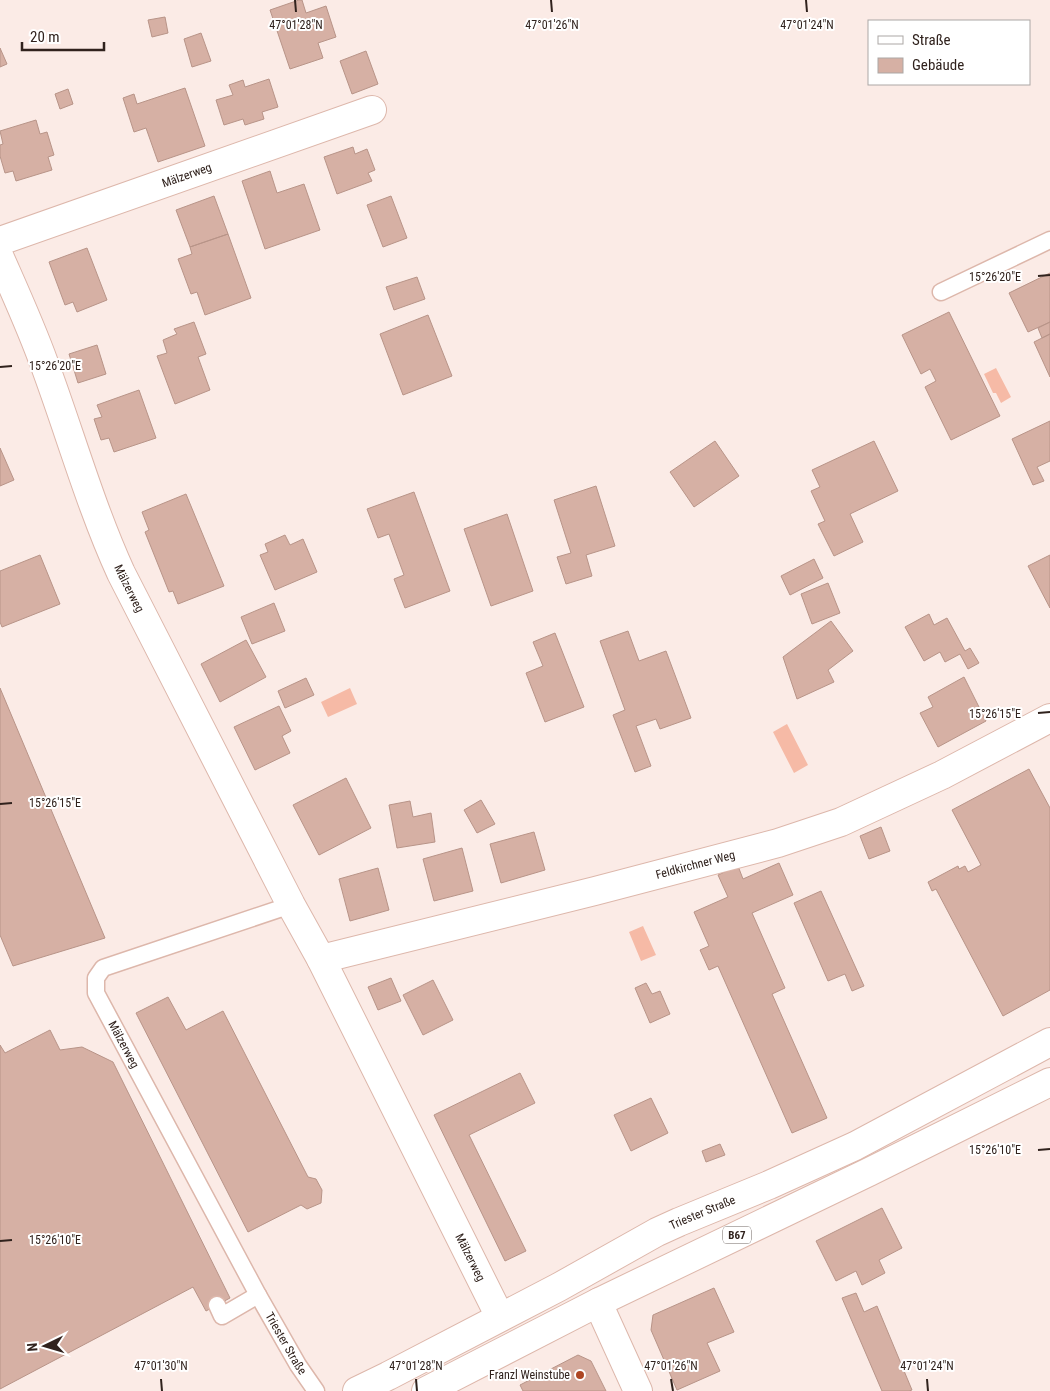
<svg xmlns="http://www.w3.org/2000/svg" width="1050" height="1391" viewBox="0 0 1050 1391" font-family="'Roboto Condensed',sans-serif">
	<rect width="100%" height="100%" fill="#fbebe6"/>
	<!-- water -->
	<path fill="#f6baa6" d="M996,368l15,29 -10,6 -5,-10h-3l-9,-19z
		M350,688l7,16 -29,13 -7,-15z
		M787,724l21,41 -14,8 -21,-41z
		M643,926l13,29 -15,6 -12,-29z"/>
	<!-- building -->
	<path fill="#d6b0a4" stroke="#b89488" d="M299,0h3l4,13 20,-7 10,31 -18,6 5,15 -33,11 -20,-59z
		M165,17l3,16 -16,4 -4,-17z
		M201,33l10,28 -19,6 -8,-28z
		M0,48l7,16 -7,3z
		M366,51l12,33 -26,10 -12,-33z
		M269,79l9,28 -16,5 2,7 -19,6 -2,-6 -19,6 -8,-25 17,-5 -4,-10 14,-5 2,7z
		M185,88l20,58 -47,16 -12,-34 -12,4 -11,-34 11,-4 3,10z
		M68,89l5,15 -13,5 -5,-15z
		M36,120l4,14 7,-2 7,23 -6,2 4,13 -36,11 -3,-10 -8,2 -5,-17v-11l3,-1 -3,-13z
		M353,147l2,7 12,-5 8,21 -7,3 4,8 -35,13 -13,-37z
		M270,171l7,22 27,-9 16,46 -55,19 -23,-68z
		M214,196l14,38 -38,13 -14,-37z
		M391,196l16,42 -24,9 -16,-42z
		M228,234l23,64 -46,17 -8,-23 -6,2 -13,-35 14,-5 -2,-7z
		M87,248l20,52 -30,12 -4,-10 -8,3 -16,-43z
		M1050,273v49l-22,10 -19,-39z
		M417,277l8,22 -31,11 -8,-23z
		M949,312l51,104 -49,24 -26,-53 11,-6 -6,-12 -9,5 -19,-39z
		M428,315l24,61 -49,19 -23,-61z
		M194,322l12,32 -8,3 12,33 -35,14 -18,-48 10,-3 -4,-13 14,-6 -3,-5z
		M1050,322v12l-8,4 -4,-10z
		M1050,334v43l-16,-35z
		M97,345l9,29 -28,9 -9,-29z
		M139,390l17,48 -42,14 -5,-14 -8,2 -7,-21 8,-2 -5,-12z
		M1050,421v40l-13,6 7,14 -11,4 -21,-46z
		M715,441l24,35 -45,31 -24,-35z
		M874,441l24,50 -48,23 13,28 -29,14 -16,-32 7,-3 -14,-30 9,-4 -8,-17z
		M0,448l14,32 -14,6z
		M596,486l19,60 -29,9 6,21 -26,8 -9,-27 14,-4 -17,-53z
		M414,492l36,99 -45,17 -11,-29 10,-4 -15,-41 -11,4 -11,-29z
		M186,494l38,92 -46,18 -5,-13 -4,1 -24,-60 4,-2 -7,-18z
		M507,514l26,77 -42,15 -27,-77z
		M285,535l5,10 13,-6 14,33 -42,18 -15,-35 8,-3 -3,-8z
		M40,555l20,49 -58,23 -2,-5v-51z
		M1050,555v53l-22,-42z
		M814,559l9,19 -33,17 -9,-19z
		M828,583l12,30 -28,11 -11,-30z
		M274,603l11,28 -33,13 -11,-27z
		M929,614l5,11 13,-7 18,33 5,-3 9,15 -11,6 -8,-15 -15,8 -5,-10 -16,9 -19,-34z
		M831,621l22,30 -25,19 6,12 -37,17 -14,-42z
		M628,631l11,30 27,-10 25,67 -31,11 -4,-10 -20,7 15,40 -16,6 -22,-57 12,-5 -25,-69z
		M555,633l29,74 -39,15 -19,-49 17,-7 -10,-24z
		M246,640l20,37 -46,25 -19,-38z
		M964,677l22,44 -48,26 -18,-34 13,-6 -5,-10z
		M306,678l8,17 -29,13 -7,-17z
		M0,688l105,250 -92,28 -13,-31z
		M279,706l12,25 -9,5 8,17 -35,17 -21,-43z
		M1029,769l21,39v182l-47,26 -67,-127 -4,2 -4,-9 30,-16 1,3 6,-3 3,6 13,-7 -29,-55z
		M346,778l25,50 -52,27 -26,-50z
		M481,800l14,24 -18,9 -13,-23z
		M410,801l3,16 18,-4 4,29 -38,6 -8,-43z
		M881,827l9,24 -21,8 -9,-23z
		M534,832l11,38 -44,13 -11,-39z
		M462,848l11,43 -39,10 -11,-42z
		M779,863l14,32 -41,18 33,75 -13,6 55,124 -35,15 -74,-167 -9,4 -9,-20 9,-4 -15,-34 34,-15 -10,-22 20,-9 5,13z
		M378,868l11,42 -39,11 -11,-42z
		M821,891l43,95 -12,5 -7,-17 -17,7 -34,-78z
		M391,978l10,23 -23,9 -10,-23z
		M433,980l20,40 -30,15 -20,-40z
		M646,983l6,11 8,-3 10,23 -20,9 -15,-35z
		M168,997l18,33 37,-19 85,166 8,2 6,11 -1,13 -14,6 -6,-4 -53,27 -112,-219z
		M50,1030l10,20 22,-3 31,15 117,236 -24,13 -13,-24 -193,102v-344l5,8z
		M520,1073l15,30 -66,32 57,116 -21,10 -71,-146z
		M651,1098l17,35 -37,18 -17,-36z
		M720,1144l5,11 -19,7 -4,-11z
		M882,1208l20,40 -23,12 6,13 -23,12 -6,-14 -20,10 -20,-40z
		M714,1288l20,44 -27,11 13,28 -43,19 -26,-60 2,-15z
		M856,1293l8,19 13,-6 35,84 -3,1h-27l-40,-93z
		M578,1355l13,6 15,30h-83l-3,-6z"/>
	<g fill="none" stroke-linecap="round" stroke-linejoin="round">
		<!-- lane casing -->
		<g stroke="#ddb7ab" stroke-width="19">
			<g id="lane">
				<path d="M941,292l109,-52"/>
				<path id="s1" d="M291,905l-188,63 -7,10v15l162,302 40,70 18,26"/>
				<path d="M217,1305l5,11 36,-21"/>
			</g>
		</g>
		<!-- street casing -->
		<g stroke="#ddb7ab" stroke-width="30">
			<g id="street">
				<path id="s2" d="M0,241l372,-131"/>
				<path id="s3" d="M0,258c15,34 31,69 44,105 26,70 46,142 77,210l170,332 30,54 179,358"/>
				<path id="s4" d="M321,959l274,-68 183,-48 63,-21 101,-47 108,-57"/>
				<path d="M599,1302l4,12 35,77"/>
			</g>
		</g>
		<!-- primary casing -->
		<g stroke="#ddb7ab" stroke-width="30">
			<g id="primary">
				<path id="s5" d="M357,1391l31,-15 171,-89 98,-55 22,-10 90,-37 86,-39 195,-104"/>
				<path d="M426,1391l173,-89 270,-130 181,-90"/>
			</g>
		</g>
		<!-- lane -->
		<use href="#lane" stroke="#fff" stroke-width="16"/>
		<!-- street -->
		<use href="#street" stroke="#fff" stroke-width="28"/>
		<!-- primary -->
		<use href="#primary" stroke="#fff" stroke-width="28"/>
	</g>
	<!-- ticks -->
	<path fill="none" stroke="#30221d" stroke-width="2" d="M295,0l1,12M551,0l1,12M806,0l1,12M1038,276l12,-1M0,367l12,-1M1038,713l12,-1M0,804l12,-1M1038,1150l12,-1M0,1241l12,-1M161,1379l1,12M416,1379l1,12M671,1379l2,12M927,1379l1,12"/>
	<!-- markers -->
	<circle fill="#ad4623" stroke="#fff" stroke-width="2" cx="580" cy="1375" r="5"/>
	<g text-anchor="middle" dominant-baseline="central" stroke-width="4" stroke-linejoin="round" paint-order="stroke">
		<!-- shield labels -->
		<rect fill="#fff" stroke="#6e6461" stroke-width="1" x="723" y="1226.5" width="28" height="17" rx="4"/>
		<g font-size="11" font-weight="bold" fill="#30221d">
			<text x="737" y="1235">B67</text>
		</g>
		<!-- street labels -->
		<g font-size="12" fill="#30221d" stroke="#fff">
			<text stroke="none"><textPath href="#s2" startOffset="198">Mälzerweg</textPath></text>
			<text stroke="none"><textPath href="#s3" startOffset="355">Mälzerweg</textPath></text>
			<text stroke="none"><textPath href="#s4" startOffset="386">Feldkirchner Weg</textPath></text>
			<text stroke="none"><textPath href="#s1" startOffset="284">Mälzerweg</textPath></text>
			<text stroke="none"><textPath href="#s5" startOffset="389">Triester Straße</textPath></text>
			<text stroke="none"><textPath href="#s3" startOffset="1106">Mälzerweg</textPath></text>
			<text stroke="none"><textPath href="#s1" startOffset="624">Triester Straße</textPath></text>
		</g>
		<!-- poi labels -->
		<g font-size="12" fill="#30221d" stroke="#fff" text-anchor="end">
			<text x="570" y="1375">Franzl Weinstube</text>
		</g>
	</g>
	<g font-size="12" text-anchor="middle" fill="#30221d" stroke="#fff" stroke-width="4" stroke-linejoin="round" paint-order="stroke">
		<text x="296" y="29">47°01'28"N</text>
		<text x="552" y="29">47°01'26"N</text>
		<text x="807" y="29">47°01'24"N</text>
		<text x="995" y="281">15°26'20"E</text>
		<text x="55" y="370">15°26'20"E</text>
		<text x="995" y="718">15°26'15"E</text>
		<text x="55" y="807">15°26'15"E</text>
		<text x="995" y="1154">15°26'10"E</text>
		<text x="55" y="1244">15°26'10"E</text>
		<text x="161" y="1370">47°01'30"N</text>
		<text x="416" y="1370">47°01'28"N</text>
		<text x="671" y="1370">47°01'26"N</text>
		<text x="927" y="1370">47°01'24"N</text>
	</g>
	<!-- legend -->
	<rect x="868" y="20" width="162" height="65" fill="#ffffff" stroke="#aca7a5"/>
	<rect x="878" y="36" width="25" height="8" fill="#ffffff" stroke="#aca7a5"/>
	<text x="912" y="45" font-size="15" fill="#30221d">Straße</text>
	<rect x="878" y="58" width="25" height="15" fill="#d6b0a4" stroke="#aca7a5"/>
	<text x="912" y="70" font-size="15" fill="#30221d">Gebäude</text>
	<!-- north arrow -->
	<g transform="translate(45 1346) rotate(265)" stroke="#ffffff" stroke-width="4" paint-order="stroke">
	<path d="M0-4L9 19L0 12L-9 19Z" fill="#30221d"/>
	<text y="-8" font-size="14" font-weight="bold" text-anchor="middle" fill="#30221d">N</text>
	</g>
	<!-- scale -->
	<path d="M22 42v8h82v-8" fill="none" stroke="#30221d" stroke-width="2.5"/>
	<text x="30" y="42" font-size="15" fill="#30221d" stroke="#ffffff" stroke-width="4" paint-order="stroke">20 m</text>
</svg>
